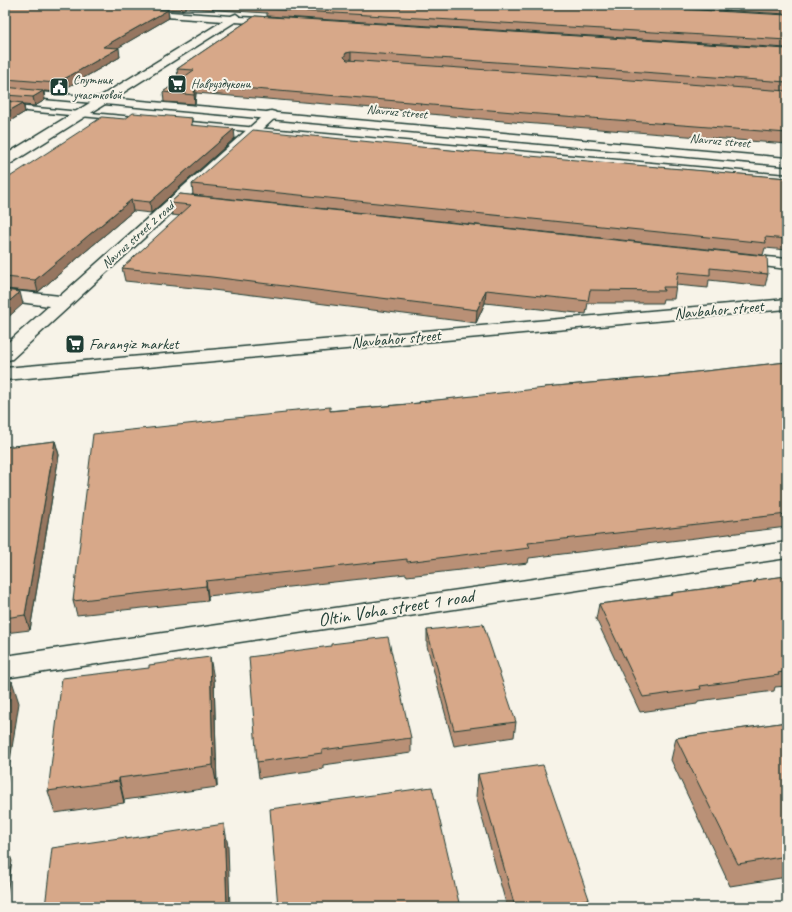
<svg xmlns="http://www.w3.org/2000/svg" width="792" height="912" viewBox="0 0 792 912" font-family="Caveat,sans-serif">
	<rect width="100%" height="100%" fill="#f7f3e8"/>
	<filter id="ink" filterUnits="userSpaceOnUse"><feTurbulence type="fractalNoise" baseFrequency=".025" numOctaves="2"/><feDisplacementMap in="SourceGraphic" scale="8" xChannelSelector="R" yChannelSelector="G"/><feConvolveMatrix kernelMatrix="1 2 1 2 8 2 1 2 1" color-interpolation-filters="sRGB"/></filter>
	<g filter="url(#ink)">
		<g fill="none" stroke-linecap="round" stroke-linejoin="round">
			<!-- lane casing -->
			<g stroke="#1f3d34" stroke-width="3">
				<path id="lane" d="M5,105l140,13 4,2 -4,2 -140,-13z
					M168,120l619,55v6l-616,-57 -4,-2z"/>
			</g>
			<!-- street casing -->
			<g stroke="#1f3d34" stroke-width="3">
				<path id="street" d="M139,10l92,6 5,-2 4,3 40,2 5,3 -5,3 -45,-3 -225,142 -5,1v-10l218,-134 -87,-6 -1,-2z
					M271,111l4,1 2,3 -2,3 -263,241 -7,2v-16l44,-39 -44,-6v-10l55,6 207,-184z
					M737,254l50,5v10l-56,-7 -2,-3 2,-3z
					M787,542v16l-782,120v-22z"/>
			</g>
			<!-- secondary casing -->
			<g stroke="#1f3d34" stroke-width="3">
				<path id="secondary" d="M5,89l782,69v8l-782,-71z
					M787,299v10l-782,71v-12z"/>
			</g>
			<!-- lane -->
			<use href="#lane" fill="#f7f3e8" fill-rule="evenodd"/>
			<!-- street -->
			<use href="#street" fill="#f7f3e8" fill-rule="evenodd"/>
			<!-- secondary -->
			<use href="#secondary" fill="#f7f3e8" fill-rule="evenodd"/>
		</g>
		<!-- wall -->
		<path fill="#b99076" stroke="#1f3d34" d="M5,5l163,5 1,8 -52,30 3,9 -61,35 -15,-1 1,9 -10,6 -11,-1 1,7 -20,12z
			M93,5h515l179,10v33l-520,-32v-3l-81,-5 -4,2z
			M627,5h160v9z
			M255,16l532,33v95l-263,-21 -104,-10v-1l-224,-19 -1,11 -31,-2 -1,-10 20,-14h-5l-1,-9z
			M192,118v7l43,13 -84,75 -18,-2 -95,81 -33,-3v-109l120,-61z
			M470,152l317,26v72l-22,-2 -2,7 -570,-60 -1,-11z
			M180,194l588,80 -3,12 -56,-6 -1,8 -32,-3 -2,14h-11l-1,4h-74l-2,11 -101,-11 -9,20 -263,-33 -88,-9 -3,-13 58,-52 -8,-1 -2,-12z
			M787,362v165l-258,31 -1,5 -50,6v-1l-71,8 -1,-2 -198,22v5l-131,14 -4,-14 152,-181 194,-17v-1l125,-13 1,-2 123,-11 1,-1z
			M55,441l4,14 -29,175 -25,3v-186z
			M787,576v110l-12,1 -1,4 -76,10 -1,3 -57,8 -44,-93 3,-15 72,-9 1,-2 82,-11 1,-2z
			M427,630l89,92 -2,15 -60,9 -27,-100z
			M331,647l80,91v15l-88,12v4l-64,9 -2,-16z
			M214,679l3,108 -93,13v3l-69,10 -7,-22z
			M787,722v155l-57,9 -59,-126 5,-22z
			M478,774l111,125 -1,8h-81l-31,-111z"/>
		<!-- shaded-wall -->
		<path fill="#967660" stroke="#1f3d34" d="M181,5h5v3l-4,2z
			M168,10l1,8 -65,38 -1,-9z
			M119,48l1,9 -61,35 -2,-9z
			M351,52v8l-4,2 -3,-5 2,-4z
			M195,84l1,9 -1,11 -1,-9z
			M43,91l2,9 -10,6 -2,-9z
			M23,103l2,9 -20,12v-11z
			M234,129l1,9 -84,75 -1,-11z
			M131,200l2,11 -95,81 -3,-12z
			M486,290l-1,13 -9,20 1,-13z
			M20,292l3,12 -18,16v-15z
			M55,441l4,14 -29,175 -5,-15z
			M206,581l2,15v5l-2,-15z
			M210,657l4,22 3,108 -4,-22z
			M12,681l7,22 -14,90v-71z
			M119,778l5,22v3l-5,-22z
			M224,824l4,22 2,61h-3z
			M5,843l7,18 -7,45z"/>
		<!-- building -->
		<path fill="#d7a889" stroke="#1f3d34" d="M5,5h71l92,5 -65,37 16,1 -62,35 -52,-4z
			M262,5h346l179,10v25l-520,-31 3,-4z
			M772,5h15v1z
			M255,16l532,33v33l-436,-30 -5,1 -2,4 3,3 440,31v42l-262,-20 -105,-9 1,-1 -226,-19 -1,11 -31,-3 31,-22 -17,-1z
			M5,87l38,4 -10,6 -28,-2z
			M5,101l18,2 -18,10z
			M133,113l59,5 -1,7 43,4 -84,73 -19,-2 -96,80 -30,-3v-97l97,-63 23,2z
			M253,130l217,22 1,-1 316,27v61l-22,-2 1,6 -574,-59z
			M180,194l587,62 1,18 -58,-6v7l-32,-3 -2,15h-13l1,4 -74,-1 -2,11 -102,-11 -9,20 -265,-33 -90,-9 69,-63 -21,-2z
			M5,290l15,2 -15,13z
			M787,362v152l-259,29 2,5 -51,6 -1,-1 -71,9v-3l-201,22v5l-133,15 20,-167 132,-14v-1l61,-6v-2l44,-4v4l90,-8 -1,-1 126,-14v-1l125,-11 -1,-1z
			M55,441l-30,174 -20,3v-171z
			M787,576v95l-9,2 1,2 -79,11 1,3 -58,8 -44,-93 74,-9 -1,-2 84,-11 -1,-2z
			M483,624l33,98 -62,8 -27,-100z
			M388,637l23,101 -89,12v3l-65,9 -8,-105 82,-11v-2z
			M210,657l3,108 -94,13v3l-71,10 14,-113 87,-10v-3z
			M12,681l-7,41v-40z
			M787,722v134l-49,8 -62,-126z
			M543,765l46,134 -47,8h-27l-37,-133z
			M432,787l28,120h-182l-8,-98z
			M224,824l3,83h-182l7,-59 74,-11v2z"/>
	</g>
	<!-- icons -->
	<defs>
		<g id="supermarket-square" transform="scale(1)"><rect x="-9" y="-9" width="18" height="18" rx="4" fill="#1f3d34" stroke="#f7f3e8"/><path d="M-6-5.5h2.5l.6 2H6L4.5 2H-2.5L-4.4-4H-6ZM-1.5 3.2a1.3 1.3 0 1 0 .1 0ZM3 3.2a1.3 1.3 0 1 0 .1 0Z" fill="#fff"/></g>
		<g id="civic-square" transform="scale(1)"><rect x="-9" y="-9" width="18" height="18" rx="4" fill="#1f3d34" stroke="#f7f3e8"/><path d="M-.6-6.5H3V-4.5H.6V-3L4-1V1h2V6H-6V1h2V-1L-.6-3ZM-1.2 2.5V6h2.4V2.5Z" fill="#fff"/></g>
	</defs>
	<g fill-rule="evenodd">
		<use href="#supermarket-square" x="177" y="84"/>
		<use href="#civic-square" x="59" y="87"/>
		<use href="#supermarket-square" x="75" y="344"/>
	</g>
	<g text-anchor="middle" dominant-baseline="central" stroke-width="4" stroke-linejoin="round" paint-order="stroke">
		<!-- far-poi labels -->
		<g font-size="13" fill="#1f3d34" stroke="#f7f3e8" text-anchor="start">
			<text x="73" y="80">Спутник<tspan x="73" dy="15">участковой</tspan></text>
			<text x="191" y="84">Навруздукони</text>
		</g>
		<!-- far-street labels -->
		<g font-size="13" fill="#1f3d34" stroke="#f7f3e8">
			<text transform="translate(397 112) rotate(5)">Navruz street</text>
			<text transform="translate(720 141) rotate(5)">Navruz street</text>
			<text transform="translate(138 235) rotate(-42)">Navruz street 2 road</text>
		</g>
		<!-- street labels -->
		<g font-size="16" fill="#1f3d34" stroke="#f7f3e8">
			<text transform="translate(719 310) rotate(-5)">Navbahor street</text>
			<text transform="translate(396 339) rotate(-5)">Navbahor street</text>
		</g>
		<!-- poi labels -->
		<g font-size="16" fill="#1f3d34" stroke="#f7f3e8" text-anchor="start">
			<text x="89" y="344">Farangiz market</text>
		</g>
		<!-- near-street labels -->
		<g font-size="19" fill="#1f3d34" stroke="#f7f3e8">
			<text transform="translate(396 608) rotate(-9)">Oltin Voha street 1 road</text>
		</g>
	</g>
	<!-- margin -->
	<rect width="792" height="912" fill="none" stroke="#f7f3e8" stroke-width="20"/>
	<rect x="10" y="10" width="772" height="892" fill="none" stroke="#1f3d34" stroke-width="1.5" filter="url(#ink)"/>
</svg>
